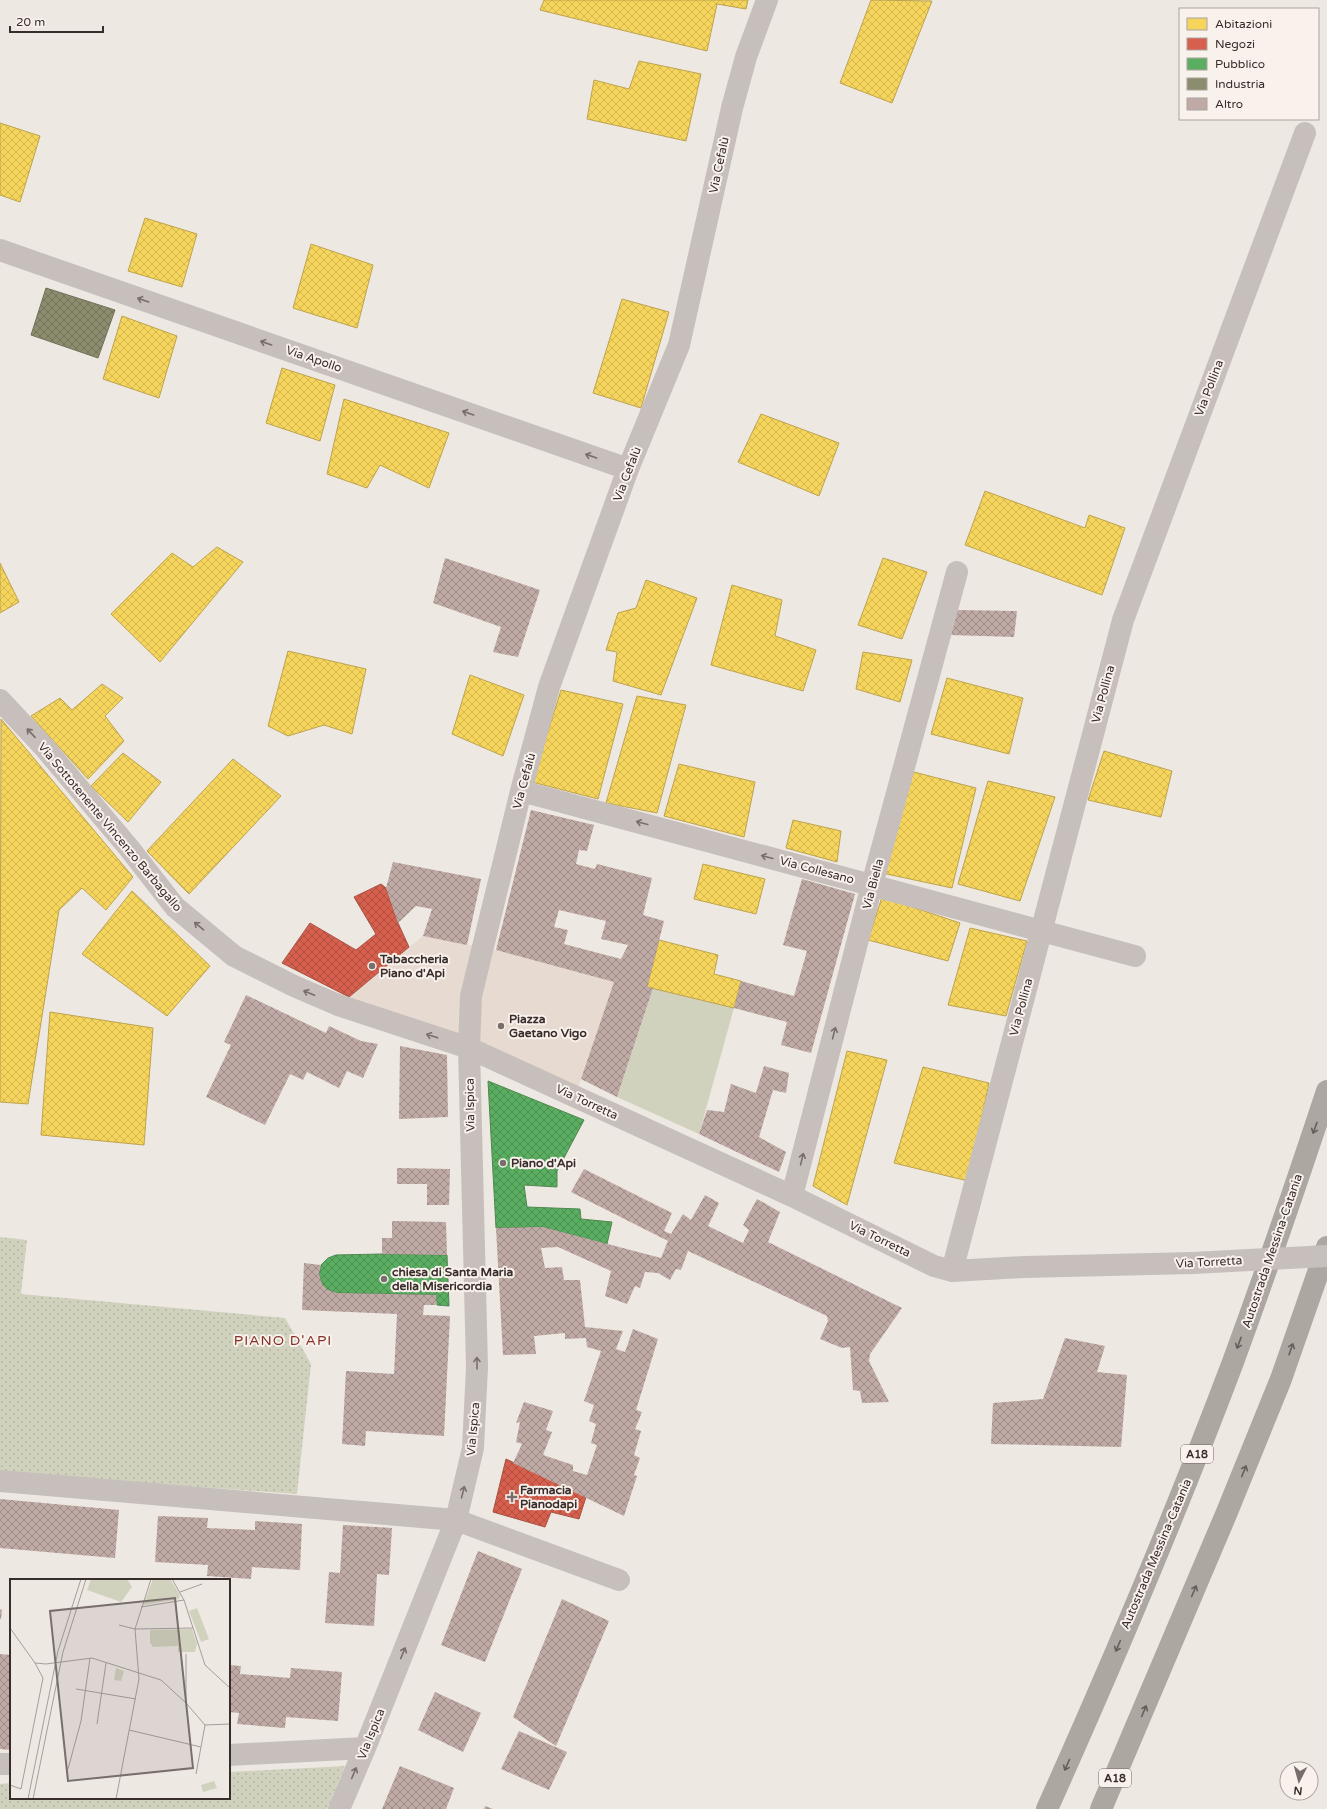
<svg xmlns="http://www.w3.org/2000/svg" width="1327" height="1809" viewBox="0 0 1327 1809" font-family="'Varela Round',sans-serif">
	<defs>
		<pattern id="grass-dots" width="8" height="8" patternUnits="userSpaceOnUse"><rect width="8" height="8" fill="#d1d2be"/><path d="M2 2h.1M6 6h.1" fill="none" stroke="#b4b5a3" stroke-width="1.8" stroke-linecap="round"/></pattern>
		<pattern id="homes-cross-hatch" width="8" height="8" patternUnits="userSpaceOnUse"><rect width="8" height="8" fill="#f6d55c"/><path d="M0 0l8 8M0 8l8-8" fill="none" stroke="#d4b750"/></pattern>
		<pattern id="shops-cross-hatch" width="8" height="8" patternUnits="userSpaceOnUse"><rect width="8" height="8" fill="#d6604d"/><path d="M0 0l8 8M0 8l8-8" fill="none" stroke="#af5040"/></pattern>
		<pattern id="public-cross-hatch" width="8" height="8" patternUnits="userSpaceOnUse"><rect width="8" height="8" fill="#5aae61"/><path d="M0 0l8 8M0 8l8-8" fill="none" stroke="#4b8e50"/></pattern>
		<pattern id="industry-cross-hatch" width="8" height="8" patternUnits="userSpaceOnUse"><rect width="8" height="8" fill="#8c8c6e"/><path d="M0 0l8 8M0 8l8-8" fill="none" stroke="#73735b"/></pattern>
		<pattern id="building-cross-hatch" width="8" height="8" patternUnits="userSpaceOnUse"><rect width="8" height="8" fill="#c0aaa6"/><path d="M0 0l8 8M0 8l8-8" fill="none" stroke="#9d8b87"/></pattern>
	</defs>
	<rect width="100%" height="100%" fill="#eee8e3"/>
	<!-- grass -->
	<path fill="url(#grass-dots)" d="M0,1237l27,3 -6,54 264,24 26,46 -14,130 -297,-21z
		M345,1766l-18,43h-327v-25l11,-1v15h218v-26z"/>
	<!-- garden -->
	<path fill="#d1d2be" d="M653,988l81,20 -35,126 -82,-37z"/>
	<!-- plaza -->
	<path fill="#e7dad1" d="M423,936l73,14 118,32 -39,115 -237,-92z"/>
	<!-- homes -->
	<path fill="url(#homes-cross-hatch)" stroke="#bda34d" d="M544,0h204l-2,9 -29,-5 -10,47 -167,-41z
		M871,0l61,1 -40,102 -52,-20z
		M639,61l62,13 -15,67 -99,-22 7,-39 35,9z
		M0,123l40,13 -20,66 -20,-7z
		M145,218l52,16 -15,53 -54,-16z
		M311,244l62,21 -16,63 -64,-20z
		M622,299l47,13 -28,96 -48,-15z
		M122,316l55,20 -18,62 -56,-19z
		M282,368l53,17 -15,56 -54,-18z
		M344,399l105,34 -20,55 -49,-23 -13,23 -40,-14z
		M761,414l78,29 -20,53 -81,-34z
		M985,491l100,37 4,-13 36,13 -23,67 -137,-50z
		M217,547l26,15 -83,100 -49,-48 61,-61 21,14z
		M883,558l44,14 -25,67 -44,-14z
		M0,563l19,39 -19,11z
		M646,580l51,18 -36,97 -48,-14 4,-29 -11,-2 12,-37 18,-5z
		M732,585l50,15 -7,36 41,14 -13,41 -92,-26z
		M288,651l78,18 -14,65 -28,-9 -36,11 -20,-10z
		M863,652l49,8 -12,42 -44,-13z
		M470,675l54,20 -21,61 -51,-22z
		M947,678l76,20 -14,56 -78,-20z
		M102,684l21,14 -18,18 19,25 -36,38 -57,-63 29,-18 12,12z
		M561,690l62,14 -25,95 -66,-17z
		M637,696l49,9 -29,108 -51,-10z
		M1,719l132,158 -27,33 -24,-22 -23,22 -31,194 -28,-2z
		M1104,751l68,20 -11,46 -73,-17z
		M123,753l38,29 -33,40 -37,-36z
		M233,759l48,37 -92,98 -42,-43z
		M679,764l76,18 -11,55 -80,-21z
		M910,771l66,17 -24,100 -70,-15z
		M988,781l67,16 -35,104 -62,-17z
		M793,820l48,11 -4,31 -51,-14z
		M703,864l62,15 -9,35 -62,-15z
		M132,891l78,75 -43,50 -85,-62z
		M882,897l78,26 -12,38 -80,-21z
		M970,928l57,13 -21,75 -58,-11z
		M659,940l59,15 -4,19 27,7 -7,27 -87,-21z
		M50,1012l103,16 -9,117 -103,-10z
		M847,1051l40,9 -40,145 -34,-19z
		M923,1067l66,16 -21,98 -74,-18z"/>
	<!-- shops -->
	<path fill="url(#shops-cross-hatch)" stroke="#a75142" d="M381,884l5,4 12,35 11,24 -60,50 -67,-34 28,-40 46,27 20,-16 -22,-37z
		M506,1459l80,38 -7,22 -28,-7 -6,15 -52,-15z"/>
	<!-- public -->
	<path fill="url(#public-cross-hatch)" stroke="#508750" d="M488,1081l96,39 -27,51v16l-33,-2 3,22 53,2 1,10 31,3 -5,22 -64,-17 -47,1z
		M382,1254l65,1 2,51 -12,-1 -1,-10 -99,-2 -9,-3 -6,-6 -3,-10 2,-9 7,-7 8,-3z"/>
	<!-- industry -->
	<path fill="url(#industry-cross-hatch)" stroke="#73705a" d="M46,288l69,22 -17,48 -67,-23z"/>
	<!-- building -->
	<path fill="url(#building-cross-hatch)" fill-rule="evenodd" d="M445,558l95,32 -22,67 -25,-5 8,-25 -68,-24z
		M957,610l60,1 -3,26 -63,-2z
		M531,810l63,15 -7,26 -8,-1 -3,14 19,5 2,-5 55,14 -9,37 21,6 -17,66 6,1 -36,109 -36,-18 33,-97 -118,-32zM559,910l47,11 -5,18 27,6 -7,14 -57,-15 4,-14 -14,-3z
		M393,862l88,17 -14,66 -44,-9 9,-27 -16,-3 -18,17 -12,-35z
		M802,879l53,15 -44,159 -30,-8 6,-23 -53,-14 7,-27 53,15 13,-45 -24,-6z
		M246,995l80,38 3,-7 32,15 17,3 -15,34 -16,-7 -8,17 -32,-16 -4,8 -13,-6 -25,51 -59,-28 25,-52 -7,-3z
		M400,1046l47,9 1,62 -49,2z
		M764,1066l25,7 -3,20 -13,-3 -14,47 27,15 -7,20 -80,-38 8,-24 17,2 7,-28 25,9z
		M397,1168l53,1 -1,36h-22v-21h-30z
		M584,1169l88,44 -8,18 7,3 12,-20 8,6 14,-25 14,8 -11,23 35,17 6,-13 -6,-5 14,-26 23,13 -12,30 134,66 -32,46 -1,7 20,41 -27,1 -2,-12 -7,-1 -3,-43 -8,1 -22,-9 8,-18 -1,-5 -139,-65 -7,19 -5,-1 -6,11 -12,-7 -13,-1 -5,16 -5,-2 -8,18 -22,-8 6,-25 -53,-24 -17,1 4,20 17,-1 2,13h16l5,47 38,4 -7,18 9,3 8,-23 25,10 -22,71 6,2 -7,17 6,2 -7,24 6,3 -6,17 3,1 -13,40 -111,-53 9,-19 -6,-2 4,-20 -4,1 8,-21 29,9 -7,19 6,2 -9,23 30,10v6l14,4 10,-30 -6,-2 5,-19 -7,-3 5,-16 -10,-4 17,-50 -14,-4 -1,-9 -21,1v-6l-31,3 2,18 -33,1 -7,-127 47,-1 118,31 7,-17 -97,-49z
		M392,1221l54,1 1,33 -65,-1v-16h10z
		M304,1263l17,2 -2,9 3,10 6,6 9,3 99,2 1,10h-13l-1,10 27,1 -6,120 -78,-5 -1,15 -23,-2 4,-73 48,3 3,-60 -95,-4z
		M1065,1338l40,8 -8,26 30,3 -6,72 -130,-3 2,-41 50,-4z
		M0,1499l119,11 -4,48 -115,-10z
		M158,1516l50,2 -1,10 48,2v-9l47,3 -2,46 -48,-3 -1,12 -44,-3 1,-11 -53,-3z
		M343,1525l49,3 -3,47 -12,-1 -3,52 -49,-3 4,-51 11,1z
		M478,1551l44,18 -37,93 -44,-17z
		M562,1599l47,22 -53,125 -43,-29z
		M0,1609l2,1 -1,9h-1z
		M0,1654l11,1v95l-11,-1z
		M229,1665l12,1 -1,8 50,4 1,-10 51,4 -4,49 -52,-4 -1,11 -48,-4 2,-11 -10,-1z
		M435,1692l46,21 -18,39 -45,-22z
		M519,1731l48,21 -18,38 -48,-21z
		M400,1766l54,22 -8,21h-64z
		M485,1806l8,3h-9z"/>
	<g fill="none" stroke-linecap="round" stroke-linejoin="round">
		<!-- minor -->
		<path stroke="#c6bfbc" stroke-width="22" d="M0,250l628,219
			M0,700l44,47 85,101 46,59 59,49 60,30 44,19 131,43 323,148 142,70 18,5 72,-4 169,-4
			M521,791l614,165
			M792,1196l80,-311 85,-313
			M952,1271l171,-651 182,-487
			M0,1481l456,39 163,60
			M229,1755l136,-7
			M0,1764h11
			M339,1809l26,-61 91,-228 17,-72 4,-81 -8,-319 2,-52 50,-205 28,-104 79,-218 51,-124 53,-237 14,-51 21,-57"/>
		<!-- highway -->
		<path stroke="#ada7a2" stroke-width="22" d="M1047,1809c66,-147 129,-296 186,-447 33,-90 64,-180 94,-271
			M1101,1809l126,-297 54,-133 46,-132"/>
		<!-- minor-bridge -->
		<path stroke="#c6bfbc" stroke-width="22" d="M1193,1263l134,-7"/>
	</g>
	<!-- one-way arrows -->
	<defs><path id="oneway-shaft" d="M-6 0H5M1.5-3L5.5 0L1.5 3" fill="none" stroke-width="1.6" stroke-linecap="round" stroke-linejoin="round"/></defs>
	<g stroke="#786f6c">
		<use href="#oneway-shaft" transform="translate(143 300) rotate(-161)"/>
		<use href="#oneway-shaft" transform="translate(266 343) rotate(-161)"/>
		<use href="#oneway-shaft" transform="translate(468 413) rotate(-161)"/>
		<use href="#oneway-shaft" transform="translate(591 456) rotate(-161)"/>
		<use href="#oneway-shaft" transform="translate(31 733) rotate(-133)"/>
		<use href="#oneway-shaft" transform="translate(642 823) rotate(-165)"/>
		<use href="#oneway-shaft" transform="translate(767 857) rotate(-165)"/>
		<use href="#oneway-shaft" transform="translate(199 926) rotate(-140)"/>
		<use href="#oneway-shaft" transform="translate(309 993) rotate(-157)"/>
		<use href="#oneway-shaft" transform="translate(834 1033) rotate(-76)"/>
		<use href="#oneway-shaft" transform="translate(432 1036) rotate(-162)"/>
		<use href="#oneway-shaft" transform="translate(802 1159) rotate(-76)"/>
		<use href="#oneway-shaft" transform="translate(477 1363) rotate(-91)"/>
		<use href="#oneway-shaft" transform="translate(463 1492) rotate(-76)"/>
		<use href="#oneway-shaft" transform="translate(403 1653) rotate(-68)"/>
		<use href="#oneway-shaft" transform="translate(354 1773) rotate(-67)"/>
	</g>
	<g stroke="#675e5a">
		<use href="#oneway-shaft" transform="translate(1315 1128) rotate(109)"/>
		<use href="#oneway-shaft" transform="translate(1239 1343) rotate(110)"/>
		<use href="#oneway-shaft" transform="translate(1291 1349) rotate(-71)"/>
		<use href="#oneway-shaft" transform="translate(1244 1471) rotate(-68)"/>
		<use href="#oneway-shaft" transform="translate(1194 1591) rotate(-67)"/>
		<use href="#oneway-shaft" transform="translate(1118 1646) rotate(113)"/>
		<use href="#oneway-shaft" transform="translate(1144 1711) rotate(-67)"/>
		<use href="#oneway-shaft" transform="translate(1067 1765) rotate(114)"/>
	</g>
	<!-- markers -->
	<g fill="#786e6b" stroke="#f9f1ec" stroke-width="1.5">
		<circle cx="372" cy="966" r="4"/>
		<circle cx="501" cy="1026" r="4"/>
		<circle cx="503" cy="1163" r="4"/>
		<circle cx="384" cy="1279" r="4"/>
		<path d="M510 1491h4v4h4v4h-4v4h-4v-4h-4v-4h4z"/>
	</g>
	<g text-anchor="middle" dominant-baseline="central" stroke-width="4" stroke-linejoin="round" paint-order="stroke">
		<!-- shield labels -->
		<g fill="#f9f1ec" stroke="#726864" stroke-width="1">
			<rect x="1181" y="1445" width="32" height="18" rx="3"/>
			<rect x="1099" y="1769" width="32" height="18" rx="3"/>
		</g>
		<g font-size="11" font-weight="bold" fill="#382d2a">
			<text x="1197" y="1454">A18</text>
			<text x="1115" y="1778">A18</text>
		</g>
		<!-- street labels -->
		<g font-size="12" fill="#382d2a" stroke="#f9f1ec">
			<text transform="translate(719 165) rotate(-78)">Via Cefalù</text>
			<text transform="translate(314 359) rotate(19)">Via Apollo</text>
			<text transform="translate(1209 388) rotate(-69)">Via Pollina</text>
			<text transform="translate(627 474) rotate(-69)">Via Cefalù</text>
			<text transform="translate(1103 694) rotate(-75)">Via Pollina</text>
			<text transform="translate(524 781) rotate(-75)">Via Cefalù</text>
			<text transform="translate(110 827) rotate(50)">Via Sottotenente Vincenzo Barbagallo</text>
			<text transform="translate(817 870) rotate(15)">Via Collesano</text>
			<text transform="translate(873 884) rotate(-75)">Via Biella</text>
			<text transform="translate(1021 1007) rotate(-75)">Via Pollina</text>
			<text transform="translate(587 1102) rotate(25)">Via Torretta</text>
			<text transform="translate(470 1105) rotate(-91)">Via Ispica</text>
			<text transform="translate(880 1239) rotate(26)">Via Torretta</text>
			<text transform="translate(1272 1251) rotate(-71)">Autostrada Messina-Catania</text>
			<text transform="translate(1209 1262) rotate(-3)">Via Torretta</text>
			<text transform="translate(473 1429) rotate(-85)">Via Ispica</text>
			<text transform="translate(1156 1554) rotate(-67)">Autostrada Messina-Catania</text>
			<text transform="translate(371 1734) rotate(-68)">Via Ispica</text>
		</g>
		<!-- poi labels -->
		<g font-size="12" font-weight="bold" fill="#382d2a" stroke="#f9f1ec" text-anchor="start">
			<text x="380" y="959">Tabaccheria<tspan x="380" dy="14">Piano d'Api</tspan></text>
			<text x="509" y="1019">Piazza<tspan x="509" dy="14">Gaetano Vigo</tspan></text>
			<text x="511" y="1163">Piano d'Api</text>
			<text x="392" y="1272">chiesa di Santa Maria<tspan x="392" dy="14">della Misericordia</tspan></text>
			<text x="520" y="1490">Farmacia<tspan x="520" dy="14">Pianodapi</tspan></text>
		</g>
		<!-- quarter labels -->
		<g font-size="14" letter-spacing="1" fill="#833127" stroke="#f9f1ec">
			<text x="283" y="1340">PIANO D'API</text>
		</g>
	</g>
	<!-- overview -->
	<g transform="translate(10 1579)">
		<rect width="220" height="220" fill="#eee8e3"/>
		<path d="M81,0h36l5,8 -11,15 -34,-12zM143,0h17l10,16 -1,4 -36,6zM182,50l5,15 -2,8h-17v-6l-25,1 -3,-4v-13z" fill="#d1d2be"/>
		<path d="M187,29l12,31 -8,3 -12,-31zM106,89l8,3 -3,10 -7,-1zM204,202l3,7 -14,4 -2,-7z" fill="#d1d2be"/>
		<path fill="none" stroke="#a59d99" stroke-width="1" d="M162,0l12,21 21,65 25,23M170,13l22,-8M131,28l43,-7M109,46l16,4 58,-1M0,49l25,35 11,1 46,-6 69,22 25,23 19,22 25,-1M176,75v49M66,110l60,10M87,145l9,-61M119,151l72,17 4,-22M58,190l13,-48 9,-63M186,195l5,-27M0,206l11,4 22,-111 -8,-15M18,220l30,-148 23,-72M23,220l30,-147 23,-73M106,220l23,-120 -4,-50 16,-50"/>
		<path fill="#786e6b" fill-opacity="0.15" stroke="#786e6b" stroke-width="2" d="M165,19l18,170 -125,13 -18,-170z"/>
		<rect width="220" height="220" fill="none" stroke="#382d2a" stroke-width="2"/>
	</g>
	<!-- legend -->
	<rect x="1179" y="8" width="140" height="112" fill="#f9f1ec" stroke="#aca39e"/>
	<rect x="1187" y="18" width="20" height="12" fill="#f6d55c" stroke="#aca39e"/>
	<text x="1215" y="28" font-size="12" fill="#382d2a">Abitazioni</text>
	<rect x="1187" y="38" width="20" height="12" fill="#d6604d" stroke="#aca39e"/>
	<text x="1215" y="48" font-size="12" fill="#382d2a">Negozi</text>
	<rect x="1187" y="58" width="20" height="12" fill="#5aae61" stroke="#aca39e"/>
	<text x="1215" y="68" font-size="12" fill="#382d2a">Pubblico</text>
	<rect x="1187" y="78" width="20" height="12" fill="#8c8c6e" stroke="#aca39e"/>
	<text x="1215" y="88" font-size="12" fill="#382d2a">Industria</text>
	<rect x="1187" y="98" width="20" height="12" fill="#c0aaa6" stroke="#aca39e"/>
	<text x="1215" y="108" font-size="12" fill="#382d2a">Altro</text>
	<!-- north arrow -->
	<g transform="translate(1299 1781) rotate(186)"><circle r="19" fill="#f9f1ec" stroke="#aca39e"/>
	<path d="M0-3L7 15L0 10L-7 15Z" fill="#786e6b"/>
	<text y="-6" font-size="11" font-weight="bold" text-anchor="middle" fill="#382d2a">N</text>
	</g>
	<!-- scale -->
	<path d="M10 26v6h93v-6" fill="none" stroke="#382d2a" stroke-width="2"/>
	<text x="16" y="26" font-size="12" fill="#382d2a" stroke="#f9f1ec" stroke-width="3" paint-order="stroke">20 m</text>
</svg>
